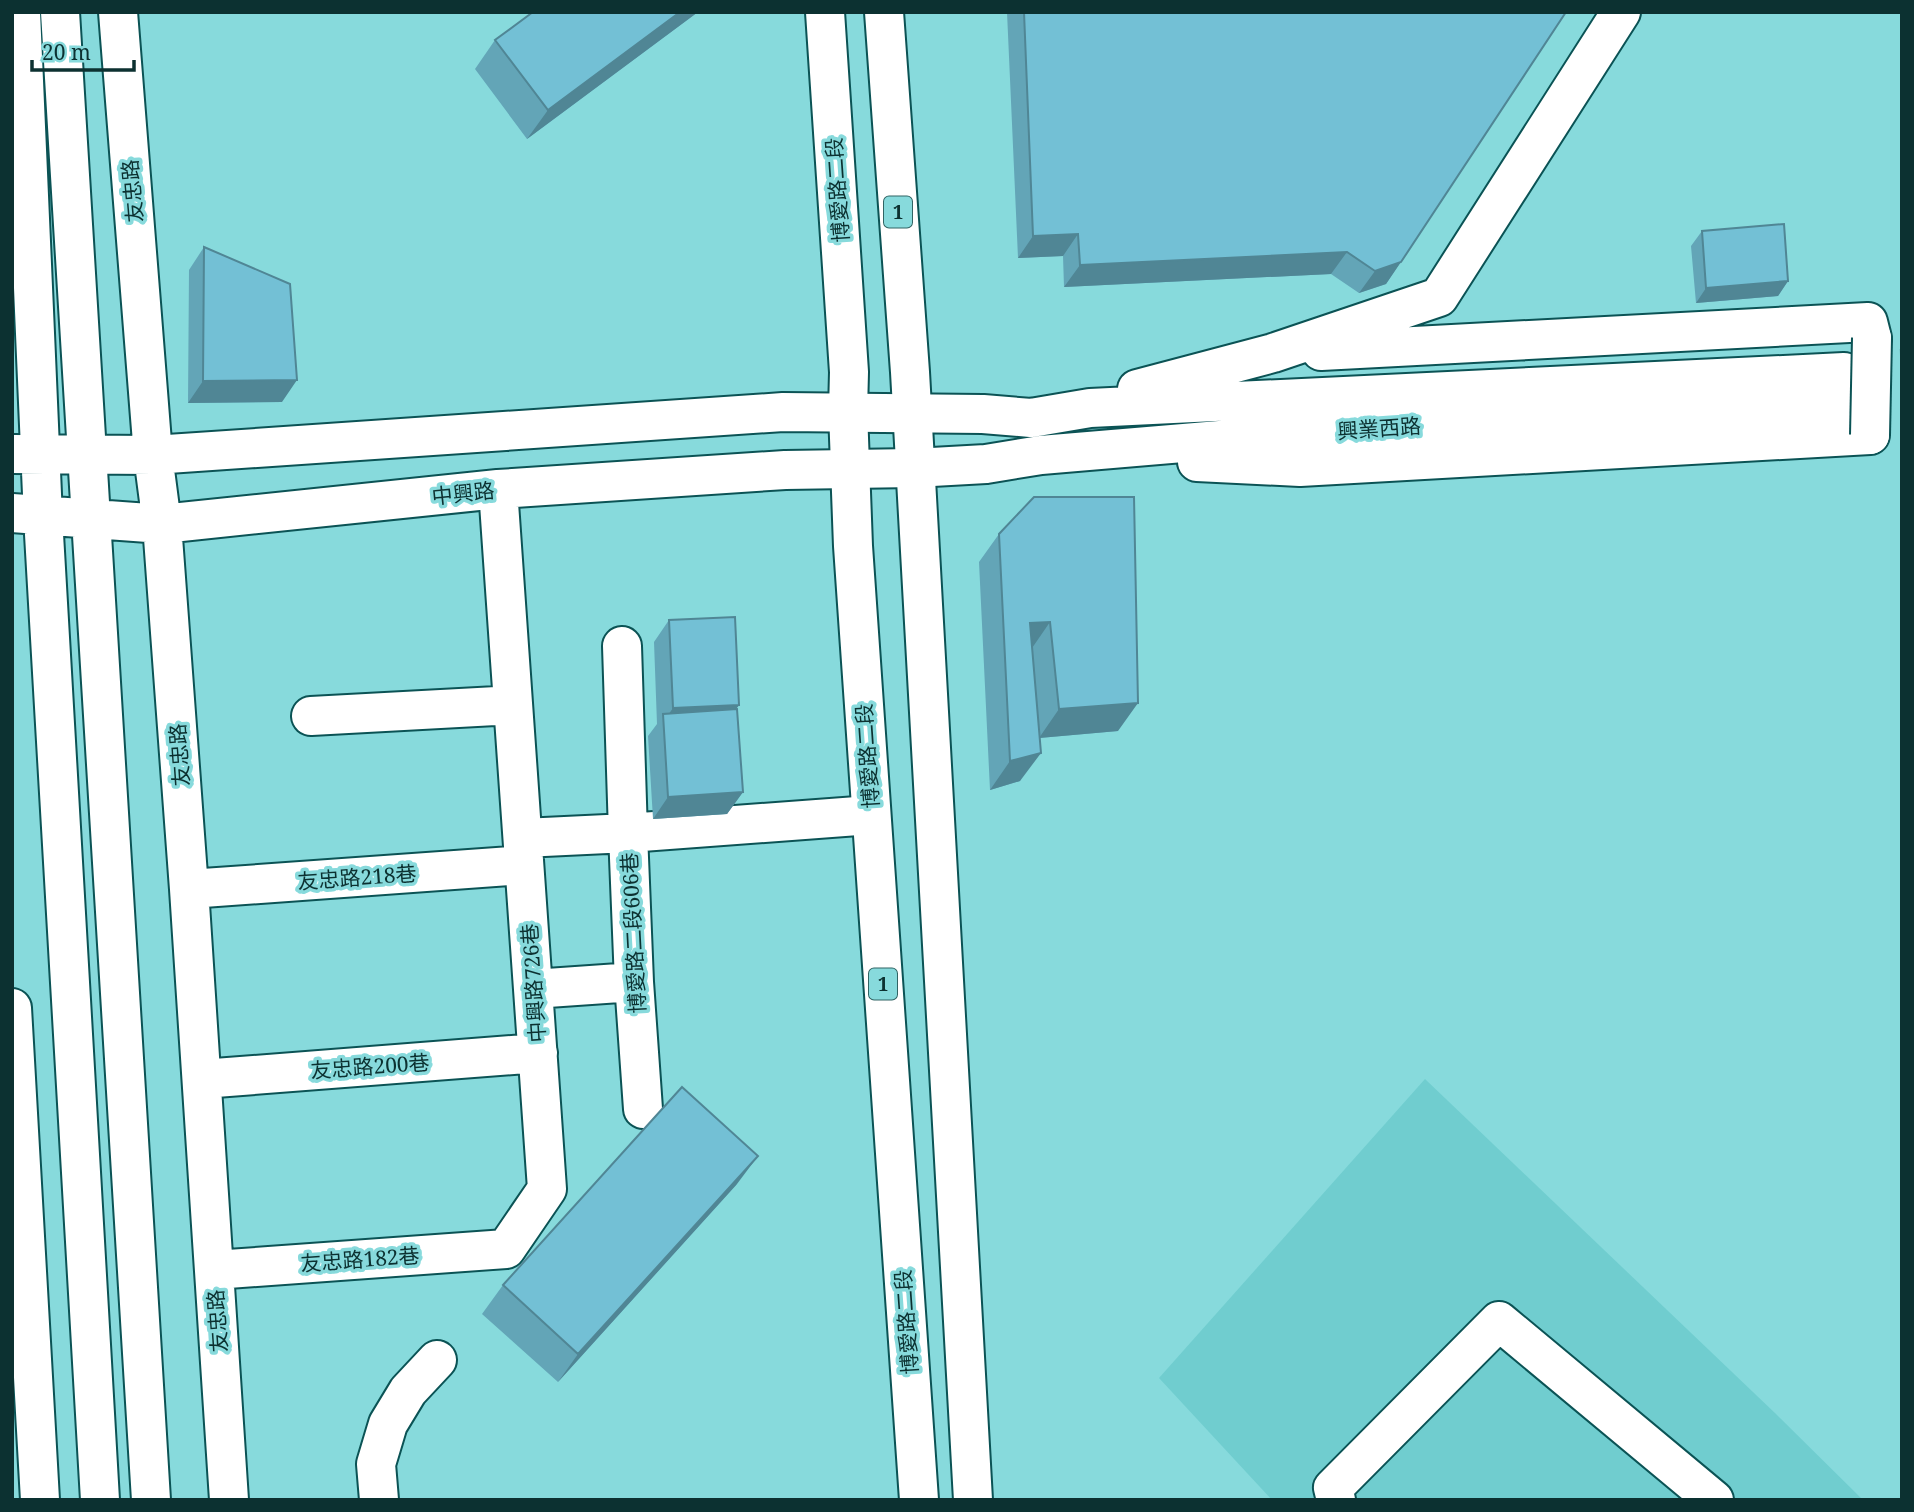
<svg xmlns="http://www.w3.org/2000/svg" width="1914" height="1512" viewBox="0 0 1914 1512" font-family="'Noto Serif','Noto Sans TC',serif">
	<rect width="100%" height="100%" fill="#87dadc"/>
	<!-- built -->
	<path fill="#70cdcf" d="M1425,1079l351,335 87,86h-591l-113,-122z"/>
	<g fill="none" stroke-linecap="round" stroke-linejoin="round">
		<!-- minor-tunnel -->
		<path stroke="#6eb8ba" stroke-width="38" stroke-dasharray="38 19" stroke-linecap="butt" d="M1844,372l58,-4
			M1846,403l56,-3"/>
		<!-- minor casing -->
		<g stroke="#0b5355" stroke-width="42">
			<path id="minor" d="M21,12l22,505 57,983
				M60,12l91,1488
				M118,12l35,443 9,69 27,365 40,611
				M1321,351l547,-29 4,16
				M1137,389l136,-36 166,-56 182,-285
				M12,454l141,1 630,-43 200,2 48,4 59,-10 754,-36
				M1197,462l103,5 570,-32
				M12,513l150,11 336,-35 287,-19 129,-2 72,-4 55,-9 331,-28 474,-24
				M311,716l202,-11
				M523,838l105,-5 -6,-187
				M189,889l335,-24
				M533,989l101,-7
				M12,1008l28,492
				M202,1079l336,-26
				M643,1109l-9,-127 -6,-149 243,-18
				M214,1270l292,-21 41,-60 -49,-700
				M379,1500l-3,-36 12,-40 20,-33 29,-31
				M1336,1500l-3,-12 166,-167 215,179"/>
		</g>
		<!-- major casing -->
		<g stroke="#0b5355" stroke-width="42">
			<path id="major" d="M825,12l24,360 -1,39 5,135 66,954
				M884,12l26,360 63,1128"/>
		</g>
		<!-- minor -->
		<use href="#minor" stroke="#fff" stroke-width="38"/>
		<!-- major -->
		<use href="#major" stroke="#fff" stroke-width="38"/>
		<!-- minor-bridge casing -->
		<g stroke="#0b5355" stroke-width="42" stroke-linecap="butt">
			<path id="minor-bridge" d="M1870,435l2,-97"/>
		</g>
		<!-- minor-bridge -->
		<use href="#minor-bridge" stroke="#fff" stroke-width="38"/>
	</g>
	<!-- wall -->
	<path fill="#63a5b7" d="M533,12h165l-171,127 -52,-70 20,-29z
		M1007,12h559l-180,272 -27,9 -28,-19 -267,13 -1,-31 -45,2z
		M1702,231l86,50 -10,15 -82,7 -5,-57z
		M204,247l78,155 -94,1 1,-133z
		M999,534l119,197 -79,7 -19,43 -30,9 -11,-228z
		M669,620l70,85 -3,4 7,83 -16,22 -74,5 -5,-83 9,-12 -3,-82z
		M737,1184l-179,198 -76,-68 21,-29z"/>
	<!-- shaded-wall -->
	<path fill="#508695" d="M680,12h18l-171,127 21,-29z
		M1078,234l-15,22 -45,2 15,-22z
		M1347,252l-16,22 -267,13 16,-22z
		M1401,262l-15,22 -27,9 16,-22z
		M1788,281l-10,15 -82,7 10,-15z
		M297,380l-15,22 -94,1 15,-22z
		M1050,622l-20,29v-28z
		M1138,703l-20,28 -79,7 20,-29z
		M739,705l-16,22 -59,-6 9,-13z
		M1041,753l-21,28 -30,9 20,-29z
		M743,792l-16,22 -74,5 15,-22z
		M758,1156l-21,28 -179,198 20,-28z"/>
	<!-- building -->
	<path fill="#73c0d5" stroke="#508695" stroke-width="2" d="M533,12h147l-132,98 -53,-70z
		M1024,12h542l-165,250 -26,9 -28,-19 -267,13 -2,-31 -45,2z
		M1784,224l4,57 -82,7 -4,-57z
		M204,247l86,37 7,96 -94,1z
		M1034,497h100l4,206 -79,6 -9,-87 -20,1 11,130 -31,8 -11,-227z
		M735,617l4,88 -66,3 -4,-88z
		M737,709l6,83 -75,5 -5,-83z
		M682,1087l76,69 -180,198 -75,-69z"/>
	<g text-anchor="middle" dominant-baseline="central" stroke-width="7" stroke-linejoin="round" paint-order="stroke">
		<!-- shield labels -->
		<g fill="#87dadc" stroke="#316464" stroke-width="2">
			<rect x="884" y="196.5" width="28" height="31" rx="5"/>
			<rect x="869" y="968.5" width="28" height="31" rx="5"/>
		</g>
		<g font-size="19" font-weight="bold" fill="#0c3131">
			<text x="898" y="212">1</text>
			<text x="883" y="984">1</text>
		</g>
		<!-- street labels -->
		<g font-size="21" fill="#0c3131" stroke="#87dadc">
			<text transform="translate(837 190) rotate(-94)">博愛路二段</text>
			<text transform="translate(132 191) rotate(-95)">友忠路</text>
			<text transform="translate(1379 428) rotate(-4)">興業西路</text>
			<text transform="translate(463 493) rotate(-6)">中興路</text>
			<text transform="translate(179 755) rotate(-94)">友忠路</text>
			<text transform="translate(867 756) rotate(-94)">博愛路二段</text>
			<text transform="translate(357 877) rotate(-4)">友忠路218巷</text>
			<text transform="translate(633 933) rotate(-93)">博愛路二段606巷</text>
			<text transform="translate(533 983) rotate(-94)">中興路726巷</text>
			<text transform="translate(370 1066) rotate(-4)">友忠路200巷</text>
			<text transform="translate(360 1259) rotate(-4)">友忠路182巷</text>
			<text transform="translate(217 1321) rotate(-94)">友忠路</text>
			<text transform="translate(906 1322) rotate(-94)">博愛路二段</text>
		</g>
	</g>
	<!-- border -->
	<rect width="1914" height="1512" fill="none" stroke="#0c3131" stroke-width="28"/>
	<!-- scale -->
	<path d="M32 60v10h102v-10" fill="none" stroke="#0c3131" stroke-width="3.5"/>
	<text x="42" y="60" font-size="21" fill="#0c3131" stroke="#87dadc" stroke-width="5" paint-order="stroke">20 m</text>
</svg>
